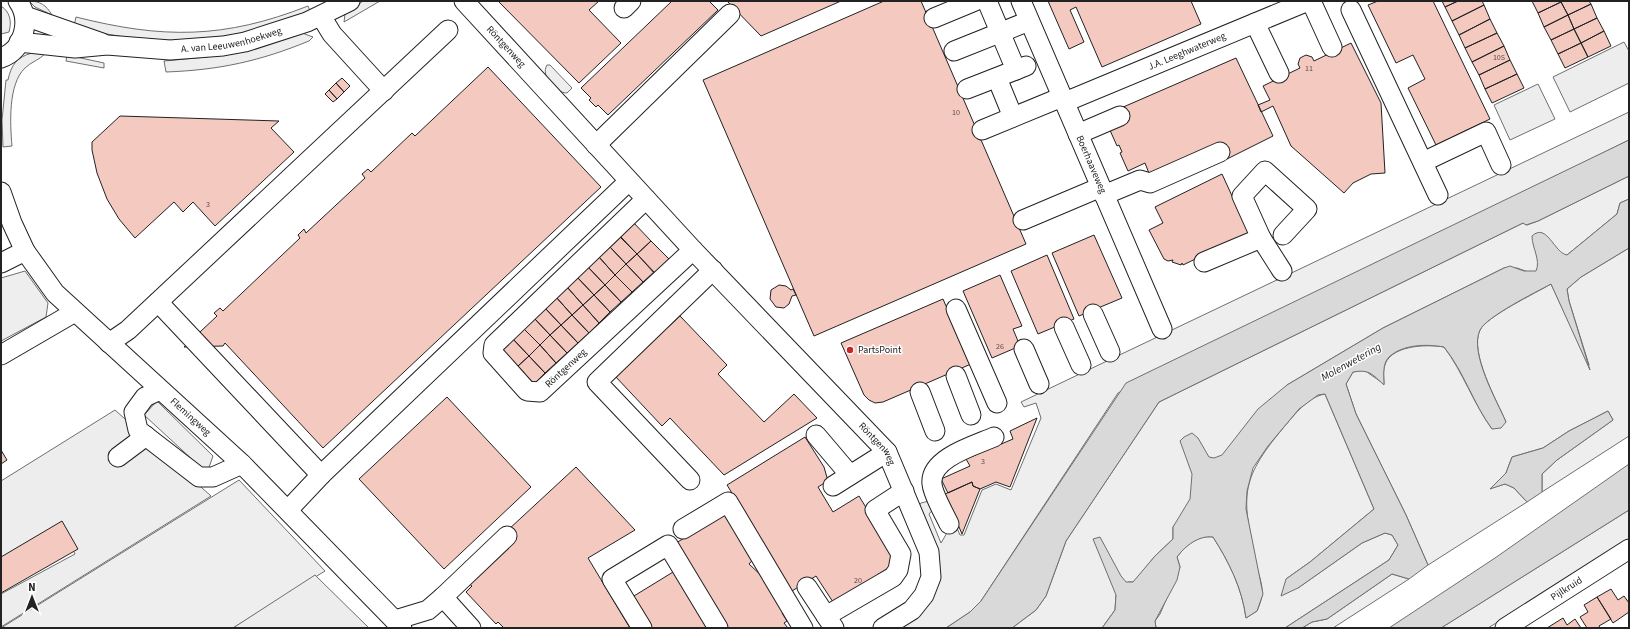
<svg xmlns="http://www.w3.org/2000/svg" width="1630" height="629" viewBox="0 0 1630 629" font-family="'Source Sans 3',sans-serif">
	<rect width="100%" height="100%" fill="#fff"/>
	<!-- green -->
	<path fill="#eee" stroke="#6f6f6f" d="M29,1c11,0 17,4 23,14l-17,-8z
		M363,1h17l-36,21 1,-8z
		M1,6c9,6 11,15 8,26l-8,2z
		M308,6l2,5c-16,6 -32,13 -49,18 -61,16 -126,15 -187,-3l2,-9c87,22 148,22 232,-11z
		M302,33l11,4 -4,4c-49,20 -89,29 -143,31l-2,-11 43,-4z
		M32,53l13,1c-6,6 -14,8 -20,14 -17,16 -15,56 -13,78l-9,1 -1,-27 4,-40h2c3,-15 9,-23 24,-27z
		M67,55l37,8v5l-38,-7z
		M547,65h3l22,23 -5,5c-11,0 -27,-17 -20,-28z
		M1629,112v28l-511,253 -137,208 -11,11 -24,16h-46c21,-14 32,-23 39,-48l-21,-73 3,-4 12,-3 3,6 -7,8 12,29 13,-22 6,14h4l18,-45 14,-6 15,6 30,-72 -5,-15 -12,4 -3,-5z
		M1629,176v23l-9,4 -3,11 -50,41 -28,11 -2,5 -6,2 -14,-5h-13l-121,60 -96,57 -114,142v12l-18,17 -21,26h-6l-12,13 -1,15 -13,18h-90l24,-18 10,-14 20,-55 93,-139 364,-179 4,2 11,-4z
		M1629,248v188l-87,56v-18l15,-14 56,-40 -5,-9 -39,20 -26,17 -31,9 -6,16 -15,15 14,-4 9,4 13,14 -99,63 -22,-50 -50,-101 -10,-30 7,-12 11,-2 20,14c0,-5 -1,-11 0,-16 4,-23 42,-24 60,-21 19,25 29,56 48,82l14,-7c-9,-21 -37,-70 -26,-92 7,-14 56,-37 71,-46l38,81 -20,-64 -2,-12 14,-12z
		M25,271l23,32 -2,14 -45,24v-63z
		M1325,394l49,115 -64,53 -24,17 12,9 64,-45 23,-10 7,2 6,10 -9,15 -104,68h-129l-1,-7 5,-7 20,-47 -3,-10c8,-11 21,-22 36,-20 16,25 29,51 33,81l11,-7c2,-5 5,-12 5,-17 1,-10 -4,-21 -6,-30 -13,-67 -19,-81 28,-137 11,-13 24,-30 41,-33z
		M157,401l56,55 -6,17 -63,-58z
		M239,480l86,91 -92,57h-232z
		M1629,510v31l-141,87h-47z
		M1392,574l17,5 -76,49h-31l10,-6 15,-3z"/>
	<!-- parking -->
	<path fill="#ededed" stroke="#6f6f6f" d="M1624,42l5,9v32l-59,29 -17,-35z
		M1538,84l17,35 -45,21 -16,-35z
		M115,410l96,86 -210,131v-33l74,-40 -15,-27 -59,32v-78z
		M315,575l54,53h-136z"/>
	<!-- water -->
	<path fill="#d9d9d9" stroke="#6f6f6f" d="M1629,140v36l-91,45 -12,4 -3,-2 -364,179 -93,139 -20,55 -10,14 -24,18h-66l24,-16 11,-11 145,-218z
		M1629,199v49l-48,29 -14,12 2,12 21,69 -39,-86c-15,8 -65,33 -71,46 -11,23 17,71 26,92l-5,6 -9,1c-19,-26 -28,-57 -48,-82 -17,-3 -41,-3 -55,10 -7,7 -5,19 -5,28 -12,-11 -15,-16 -31,-13l-7,12 10,30 50,101 22,50 -19,14 -17,-5 -65,45 -15,3 -10,6h-17l104,-68 9,-15 -6,-10 -7,-2 -23,10 -64,45 -17,8 5,-17 24,-17 64,-53 -49,-115 -7,1 -19,14 -31,37 -15,22 -6,23 -1,18 17,85 -6,17 -11,7c-4,-30 -17,-56 -33,-81 -14,-2 -28,9 -36,20l3,10 -3,13 -22,41 1,7h-54l13,-18 1,-15 -23,-56 7,-2 21,39 5,6h7l22,-26 18,-17v-12l17,-28 2,-25 -12,-33 4,-4 8,-4 6,5 11,19 5,1 8,-3 36,-46 29,-24 96,-57 121,-60 6,-2 14,5h12c5,-11 -4,-23 -4,-35 15,-14 22,17 35,19l50,-41 3,-11z
		M1608,411l5,9 -56,40 -15,14v18l-15,10 -13,-14 -9,-4 -15,5 16,-16 6,-16 31,-9 26,-17z
		M1629,464v46l-188,118h-52l106,-70z"/>
	<!-- building -->
	<path fill="#f3c9c0" stroke="#222" d="M498,1h101l-10,9 32,33 -42,40z
		M672,1h37l9,9 -110,105 -10,-10 -2,2 -7,-7 2,-2 -10,-10z
		M727,1h114l-80,35z
		M884,1h37l105,243 -212,92 -111,-256z
		M1048,1h143l10,23 -99,43 -26,-60 -6,3 14,32 -15,7z
		M1378,1h55l57,118 -54,26 -28,-57 17,-9 -12,-24 -17,8 -28,-58z
		M1442,1h16l-13,6z
		M1458,1h24l2,4 -32,16 -7,-14z
		M1532,1h29v1l-23,11z
		M1563,1h26l2,3 -23,11 -7,-13z
		M1561,2l7,13 -24,12 -6,-14z
		M1591,4l6,14 -23,11 -6,-14z
		M1484,5l6,14 -31,16 -7,-14z
		M1568,15l6,14 -23,11 -7,-13z
		M1597,18l7,13 -23,12 -7,-14z
		M1490,19l7,14 -32,15 -6,-13z
		M1574,29l7,14 -23,11 -7,-14z
		M1604,31l7,15 -23,11 -7,-14z
		M1497,33l7,13 -32,16 -7,-14z
		M1351,43l30,60 4,70 -14,1 -18,9 -9,10 -53,-47 -18,-40 -12,6 -3,-7 12,-5 -7,-14 37,-18 -2,-4 2,-6 6,-3 6,2 2,4z
		M1581,43l7,14 -23,11 -7,-14z
		M1504,46l6,14 -31,15 -7,-13z
		M1236,58l37,78 -46,23 -6,-14 -71,31 -5,-13 -17,8 -8,-18 2,-1 -3,-7 -2,1 -8,-18 12,-20z
		M1510,60l7,14 -32,15 -6,-14z
		M488,67l113,120 -278,261 -98,-105 -2,3 -39,1 33,-31 -3,-3 6,-5 3,3 77,-73 -2,-3 6,-6 2,4 59,-55 -3,-4 6,-5 3,3 41,-39 3,3z
		M1517,74l7,14 -32,15 -7,-14z
		M342,78l8,8 -6,6 -8,-9z
		M336,83l8,9 -7,7 -8,-9z
		M329,90l8,9 -4,3 -8,-8z
		M120,116l159,5 -8,7 23,24 -79,74 -22,-24 -10,10 -9,-10 -39,36 -16,-19 -12,-20 -10,-26 -5,-23v-8z
		M1222,174l27,59 -66,32 -1,-2 -1,2 -9,-3 1,-2 -5,1 -4,-2 -15,-29 14,-7 -8,-16z
		M633,222l18,19 -14,13 -19,-19z
		M1094,235l28,63 -43,18 -27,-63z
		M621,237l16,17 -11,10 -16,-17z
		M651,241l19,19 -15,14 -18,-20z
		M610,247l16,17 -11,11 -16,-18z
		M637,254l17,18 -11,10 -17,-18z
		M1047,255l27,64 -36,15 -27,-63z
		M599,257l16,18 -10,10 -17,-18z
		M626,264l17,18 -11,10 -17,-17z
		M588,267l17,18 -11,10 -17,-18z
		M615,275l17,17 -11,10 -16,-17z
		M1000,275l22,51 -9,3 7,17 -28,12 -29,-67z
		M577,277l17,18 -11,10 -16,-18z
		M605,285l16,17 -11,10 -16,-17z
		M779,285l7,1 5,4 2,-1 3,6 -4,1 -3,8 -5,4 -8,-1 -6,-8 1,-9z
		M567,287l16,18 -11,10 -16,-18z
		M594,295l16,17 -11,11 -16,-18z
		M556,297l16,18 -11,10 -16,-17z
		M943,299l28,65 -88,38 -8,1 -6,-3 -5,-5 -23,-52z
		M583,305l16,18 -10,10 -17,-18z
		M545,308l16,17 -11,10 -16,-17z
		M572,315l17,18 -11,10 -17,-18z
		M680,316l47,49 -9,9 46,48 30,-28 23,24 -93,57 -54,-57 -8,8 -47,-50z
		M534,318l16,17 -10,10 -17,-17z
		M561,325l17,18 -11,10 -17,-18z
		M523,328l17,17 -11,11 -17,-18z
		M550,335l17,18 -11,10 -16,-18z
		M512,338l17,18 -11,10 -17,-17z
		M540,345l16,18 -11,10 -16,-17z
		M529,356l16,17 -11,11 -16,-18z
		M447,397l84,90 -87,82 -85,-90z
		M1037,418l-27,69 -14,-5 -16,7 -7,-3 -1,-4 -24,11 -7,-14 29,-13 -4,-7 47,-20 -3,-8z
		M805,437l19,30 4,14 -10,6 15,25 26,-16 36,59 -2,10 -16,10 -2,7 -42,20 -17,-26 -24,15 -65,-106z
		M1,450l6,10 -6,4z
		M576,467l59,63 -47,28 42,70h-126l-6,-6 -2,2 -30,-32 6,-6 -5,-4 41,-52z
		M972,482l1,4 7,3 -18,45 -17,-40z
		M729,511l27,45 -7,8 16,15 19,32 -2,2 5,8 -3,2 4,5h-60l-52,-85z
		M62,521l16,28 -77,44v-36z
		M678,569l37,59h-68l-18,-29z
		M1611,589l7,11 6,-4 5,7v9l-16,11 -16,-26z
		M1597,597l14,22 -12,7 1,2h-13l-7,-11 8,-5 -4,-7z
		M1563,618l4,7 8,-6 6,9h-34z"/>
	<g fill="none" stroke-linecap="round" stroke-linejoin="round">
		<!-- minor casing -->
		<g stroke="#222" stroke-width="21">
			<g id="minor">
				<path id="s1" d="M464,1l229,249 194,202 42,100 2,25 -7,18 -12,15 -29,18"/>
				<path d="M987,1l29,69"/>
				<path id="s2" d="M1021,1l141,328"/>
				<path d="M1311,1l21,46"/>
				<path d="M624,8l7,-7"/>
				<path d="M1351,10l87,185"/>
				<path d="M25,16l77,27"/>
				<path d="M321,16l11,18 52,57"/>
				<path d="M934,18l41,-17"/>
				<path d="M1255,23l24,50"/>
				<path id="s3" d="M19,42l56,6 32,-3 63,5 53,-4 22,-4 62,-20 43,-21"/>
				<path d="M954,51l75,-30"/>
				<path d="M1,58c24,-8 30,-39 17,-57"/>
				<path d="M997,78l16,39"/>
				<path d="M967,89l59,-23"/>
				<path id="s4" d="M1065,102l243,-101"/>
				<path d="M982,130l80,-33"/>
				<path d="M1078,134l42,-18"/>
				<path d="M596,145l134,-131"/>
				<path d="M1423,162l63,-30 15,33"/>
				<path id="s5" d="M1,192l11,31 13,28 30,42 187,171 160,164"/>
				<path d="M1104,195l36,-15 10,3 70,-31"/>
				<path id="s6" d="M646,199l-152,146 -1,8 34,38 13,1 153,-142"/>
				<path d="M1023,220l78,-33"/>
				<path d="M1261,238l-19,-42 23,-25 42,38 -24,26"/>
				<path d="M1204,262l57,-24 21,33"/>
				<path d="M1,263l24,-12"/>
				<path d="M158,302l163,173 -33,35"/>
				<path d="M956,309l41,94"/>
				<path d="M1093,314l17,38"/>
				<path d="M1064,327l17,38"/>
				<path d="M109,343l19,-13 320,-300"/>
				<path d="M1024,349l15,35"/>
				<path d="M1,355l74,-43"/>
				<path d="M956,376l15,39"/>
				<path d="M160,390l-15,7 -11,15 4,18 61,47h14l29,-13"/>
				<path d="M920,392l15,39"/>
				<path d="M816,435l34,40"/>
				<path d="M118,457l28,-21"/>
				<path d="M321,475l308,-294"/>
				<path d="M690,480l-93,-98 116,-112"/>
				<path d="M833,486l54,-34"/>
				<path d="M949,524c-5,-11 -16,-29 -17,-40 -3,-26 44,-39 62,-47"/>
				<path d="M683,529l45,-27 75,126"/>
				<path d="M807,587l27,41"/>
				<path d="M443,597l64,-61"/>
				<path d="M826,616l67,-39 5,-7 3,-16 -26,-44 29,-19"/>
				<path d="M395,620l33,-10 15,-13 28,31"/>
				<path d="M642,628l-30,-49 56,-34 50,83"/>
				<path id="s7" d="M1505,628l124,-79"/>
			</g>
		</g>
		<!-- minor -->
		<use href="#minor" stroke="#fff" stroke-width="19"/>
	</g>
	<!-- markers -->
	<circle fill="#c62828" stroke="#fff" stroke-width="1.5" cx="850" cy="350" r="4"/>
	<g text-anchor="middle" dominant-baseline="central" stroke-width="3" stroke-linejoin="round" paint-order="stroke">
		<!-- number labels -->
		<g font-size="8" fill="#564c4a">
			<text x="1499" y="57">10S</text>
			<text x="1309" y="68">11</text>
			<text x="956" y="112">10</text>
			<text x="208" y="204">3</text>
			<text x="1000" y="346">26</text>
			<text x="983" y="461">3</text>
			<text x="858" y="580">20</text>
		</g>
		<!-- street labels -->
		<g font-size="10" fill="#222" stroke="#fff">
			<text stroke="none"><textPath href="#s3" startOffset="214">A. van Leeuwenhoekweg</textPath></text>
			<text stroke="none"><textPath href="#s1" startOffset="62">Röntgenweg</textPath></text>
			<text stroke="none"><textPath href="#s4" startOffset="132">J.A. Leeghwaterweg</textPath></text>
			<text stroke="none"><textPath href="#s2" startOffset="178">Boerhaaveweg</textPath></text>
			<text stroke="none"><textPath href="#s6" startOffset="318">Röntgenweg</textPath></text>
			<text stroke="none"><textPath href="#s5" startOffset="299">Flemingweg</textPath></text>
			<text stroke="none"><textPath href="#s1" startOffset="606">Röntgenweg</textPath></text>
			<text stroke="none"><textPath href="#s7" startOffset="73">Pijlkruid</textPath></text>
		</g>
		<!-- poi labels -->
		<g font-size="10" fill="#222" stroke="#fff" text-anchor="start">
			<text x="858" y="350">PartsPoint</text>
		</g>
		<!-- water labels -->
		<g font-size="11" font-style="italic" fill="#222" stroke="#fff">
			<text transform="translate(1351 362) rotate(-29)">Molenwetering</text>
		</g>
	</g>
	<!-- border -->
	<rect width="1630" height="629" fill="none" stroke="#222222" stroke-width="4"/>
	<!-- north arrow -->
	<g transform="translate(32 597)" stroke="#ffffff" stroke-width="3" paint-order="stroke">
	<path d="M0-3L7 15L0 10L-7 15Z" fill="#222222"/>
	<text y="-6" font-size="11" font-weight="bold" text-anchor="middle" fill="#222222">N</text>
	</g>
</svg>
